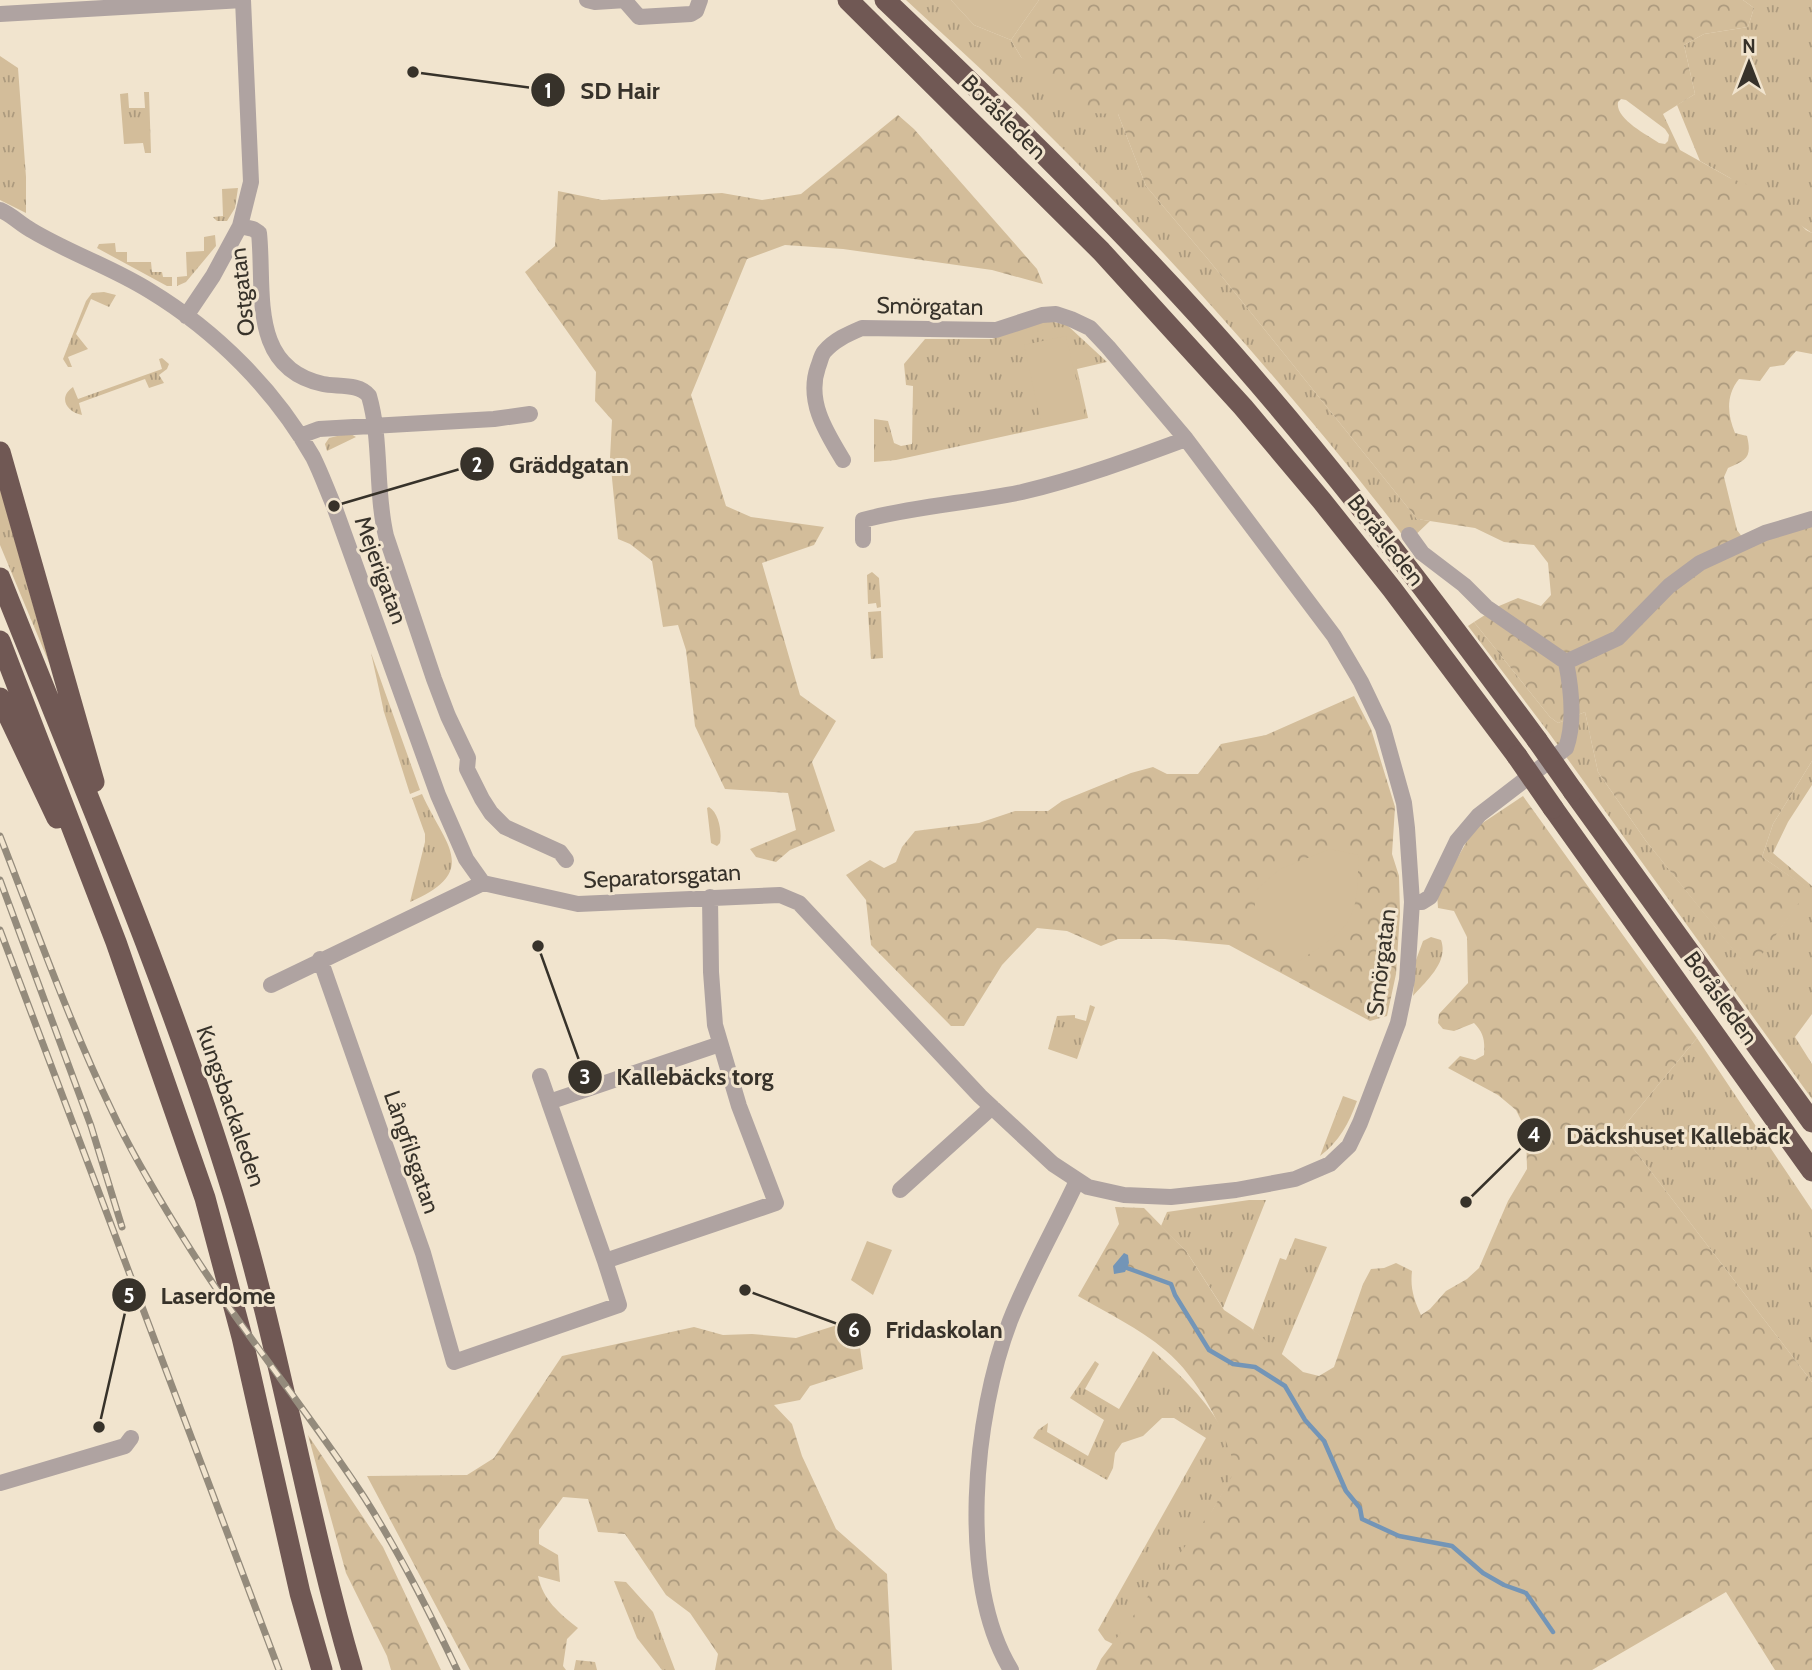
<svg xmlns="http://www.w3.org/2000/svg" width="1812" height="1670" viewBox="0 0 1812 1670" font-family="Cabin,sans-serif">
	<defs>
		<pattern id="grass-tufts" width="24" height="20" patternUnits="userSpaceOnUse" patternTransform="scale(1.75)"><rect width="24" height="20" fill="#d3bd9a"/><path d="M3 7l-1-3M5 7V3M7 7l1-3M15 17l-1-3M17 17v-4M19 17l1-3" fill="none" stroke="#ac9a7e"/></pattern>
		<pattern id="forest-crowns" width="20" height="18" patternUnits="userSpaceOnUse" patternTransform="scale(1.75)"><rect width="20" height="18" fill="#d3bd9a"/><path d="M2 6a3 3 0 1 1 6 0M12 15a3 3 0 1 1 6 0" fill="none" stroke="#ac9a7e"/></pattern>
	</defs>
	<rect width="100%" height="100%" fill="#f1e4ce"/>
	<!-- grass -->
	<path fill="url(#grass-tufts)" d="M906,0h45l23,25 37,15 10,17 97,57 28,72 61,72 210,261 13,2 -22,21c-115,-149 -240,-290 -374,-422 -41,-41 -85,-80 -128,-120z
		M1743,0h69v233l-82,-55 -30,-17 -23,-56 18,-11 -11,-49 20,-11 44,-7 6,-19z
		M0,56l18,12 8,109v36l-26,-13z
		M144,92h5l2,61h-6l-2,-10 -19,1 -4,-50 8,-1 1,15h16z
		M238,188l-3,20 -8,13h-10l-4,-4 10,-1 -1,-27z
		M215,235l1,11 -30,36 -9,4v-9l10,-1 -1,-24 18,-1v-14z
		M115,243l1,9h11v10h24l1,10h10l1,5h9v9h-5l-70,-38 2,-4z
		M104,292l12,3 -7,12 -18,-8 -15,35 12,15 -20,8 4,10h-4l-5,-8 23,-58 6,-8z
		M1045,320l22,5 40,37 -30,7 11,49 -192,42 -22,2v-43l14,2 6,22 7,3 11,-2 1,-58 -7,-1 -2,-21 21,-25h67z
		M162,358l7,6 -2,5 -8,6 5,8 -15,5 -4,-9 -66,24 3,12c-16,-3 -24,-18 -9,-28l5,12 84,-30 -3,-10z
		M349,433l7,4 -29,14 -2,-7 4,-6z
		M0,488l50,177 -50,-120z
		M872,572l7,6 2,29 -4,1 -1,-5 -8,1 -1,-29z
		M881,611l2,47 -12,1 -3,-47z
		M1474,622l76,95 8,6 27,-11 13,60 48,69 104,129 58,-81 -46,-32 11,-33 39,-63v24l-24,37 -15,31 39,33v128l-17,23 17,27v35l-263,-366 -81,-107z
		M371,653l49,137 -10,4 -26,-82z
		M422,794c22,50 60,77 -12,108l15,-60v-8l-13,-36z
		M709,807c10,6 13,25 11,36l-3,3 -6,-3 -4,-35z
		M1431,937l10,3c8,22 -15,41 -28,56l3,-36 7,-19z
		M1090,1005l5,2 -18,52 -29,-10 9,-33 18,-1v3l11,3z
		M1697,1038l115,172v172l-192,-251z
		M1343,1096l14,5c-8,22 -18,41 -37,55z
		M1249,1200h17l-43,108 -37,-57 -25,-25 6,-14z
		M1295,1238l32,9 -46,109 -28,-26 27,-72 6,2z
		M1153,1351c27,24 55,49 71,82 6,11 9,24 13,36l-108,183 -24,-12 -7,-10 108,-192 -32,-20h-12l-19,18 -21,7 -7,10 -2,15 -6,12 -74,-42 5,-8 10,-7 -1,9 41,24 16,-36 -34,-22 25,-37 4,3 -14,25 34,20z
		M614,1581l12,1 27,30 22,58h-13l-25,-32z"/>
	<!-- forest -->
	<path fill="url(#forest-crowns)" fill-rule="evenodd" d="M1039,0h704l11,8 -6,19 -44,7 -20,11 11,49 -32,20 17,36 50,28 40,15 36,37 6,3v121l-16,-3 -12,14 -14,2 -10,14 -21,-2c-13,16 -12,35 -4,54l12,3c5,21 0,24 -19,32l-4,9 13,53 11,15 64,-22v238l-39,63 -11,33 47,32 -59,82 -104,-130 -48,-69 -13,-60 -27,11 -8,-6 -76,-95 25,-16 19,-8 23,8 10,-11 -3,-32 -14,-18 -30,-3 -29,-14 -58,-9 -210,-261 -61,-72 -28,-72 -29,-1 -68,-56 -10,-17zM1621,99l5,1 39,29 4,6 -1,6 -3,3 -6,-1c-13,-9 -44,-24 -41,-41z
		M898,115l16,14 123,140 6,15 -51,-14 -149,-21 -58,-4 -38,14 -56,136 35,111 25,11 73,10 -10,18 -52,18 38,132 36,26 -24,41 23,69 -45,19 -14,12 -20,-5 -6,-8 46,-19 -8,-37 -63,-4 -30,-63 -9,-76 -8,-25 -15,2 -11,-66 -22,-17 -12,-5 -8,-81 2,-38 -17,-19 1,-29 -71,-100 30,-26 3,-55 44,9 120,-7 40,7 39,-6z
		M1354,696l17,33 24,78 -3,47 7,22 1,37 -4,61 -9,42 -17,5 -141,-76 -64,-6h-47l-17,7 -34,-15 -30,-3 -35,37 -38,61h-13l-80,-81 -5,-45 -20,-25 24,-15 14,8 12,-6 6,-15 13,-16 64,-8 36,-12h33l14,-10 69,-28 22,-6 14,7h31l23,-30 45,-9z
		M1523,796l174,242 -77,93 192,251v288h-37l-49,-78 -134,78h-496l5,-11 112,-150 23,-40c-13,-41 -37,-91 -71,-119 -26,-22 -58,-37 -87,-54l41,-72 -4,-17 29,1 42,43 38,59 27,18 52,44 16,4 15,-9 29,-83 8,-15 13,-1 12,-5 16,8c-2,17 2,29 9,44l9,-6 16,-18 21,-12 12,-11 29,-67 19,-32 -1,-39 -10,-20 -18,-15 -50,-27 12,-12 15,4 9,-5c1,-14 0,-22 -10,-32l-20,8 -11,-2 -5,-6 1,-9 29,-31 -1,-46 -13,-26 -16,-3 -1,-14 34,-60 10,-10z
		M856,1319l7,50 -53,17 -10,14 -26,5 18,19 10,32 34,73 51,45 5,96h-177l3,-16 -28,-41 -24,-18 -41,-61 -27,-2 -10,-33 -25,-2 -24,33v14l19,11 2,27 -22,-6c5,24 21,37 40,52l-11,11 -4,27 3,4h-96l-103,-194 100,-1 27,-17 68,-102 132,-29 29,8 29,-1 44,4z
		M308,1435l75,112 58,123h-50l-4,-14 -41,-83z
		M576,1660l19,2 2,8h-23z"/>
	<!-- green -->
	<path fill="#d3bd9a" d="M951,0h88l-28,40 -37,-15z
		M1066,336l19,81 -43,10 -18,-82z
		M1330,849l28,6c1,67 -7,73 -61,107l-42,-42v-29l25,-22z
		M867,1241l25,9 -19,45 -22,-15z"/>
	<!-- water -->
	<path fill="#7395b7" d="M1124,1253l4,2 1,8 -4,9 -11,2 -1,-8z"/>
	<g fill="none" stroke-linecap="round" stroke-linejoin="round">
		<!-- stream -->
		<path stroke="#7395b7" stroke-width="4.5" d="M1127,1268l44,16 4,11 34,55 24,14 22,3 30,19 20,34 19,21 22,50 14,17 2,11 37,17 53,10 31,27 21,12 22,8 27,39"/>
		<!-- minor -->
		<path stroke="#afa3a1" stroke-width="16" d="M587,0l8,2 31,-2
			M625,1l14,16 52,-3 5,-3 4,-11
			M0,14l243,-14
			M0,210c12,5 20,14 31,20 38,23 81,37 119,61 66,40 125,99 163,166 8,16 14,33 21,49l104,289 28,64 17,24
			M240,226l13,3 6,4c6,57 -11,135 64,151 14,3 36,-1 46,12 13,45 6,94 17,140l48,143 14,37 20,42 -1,11 15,30 9,14 14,14 55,25 6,8
			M186,316l27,-40 27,-50 11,-44 -8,-182
			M300,436l19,-7 175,-10 36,-5
			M1409,535l13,18 42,32 22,22 80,55
			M863,540v-20c52,-14 106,-17 159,-28 56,-13 110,-33 164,-53
			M1566,662l52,-24 51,-52 31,-23 65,-30 47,-14
			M1412,902h10l8,-5 27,-56 22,-26 87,-67c9,-25 5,-61 0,-86
			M320,959l103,294 31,109 165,-57 -14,-44
			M271,985l212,-102 95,21 202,-9 19,8 181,193 73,68 35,23 36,8 47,2 65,-7 59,-11 35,-15 19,-18 11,-23 38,-100 9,-43 5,-78 -5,-74 -3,-25 -21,-75 -22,-46 -27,-46 -148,-197 -78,-92 -18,-19 -19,-9 -15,-5 -14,1 -46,15 -134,-2c-14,6 -28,12 -38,24 -3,4 -4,10 -6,15 -12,34 8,65 25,93
			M540,1076l9,26 171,-58
			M549,1102l56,159 171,-58 -37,-97 -24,-81 -4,-53 -1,-75
			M900,1190l92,-83
			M0,1483l125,-37 6,-8
			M1011,1670c-54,-88 -37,-255 -1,-349 19,-48 45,-93 67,-140"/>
		<!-- highway -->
		<path stroke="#705854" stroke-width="21" d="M848,0l253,251 142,156 79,94 70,88 125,167
			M885,0c107,102 213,205 313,315 122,134 231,279 339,425
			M0,452l94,330
			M0,578c81,204 169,406 233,616 48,157 73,319 119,476
			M0,641l116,301 89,256 37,139 58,256 22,77
			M0,698l57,120
			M1573,791l239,331
			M1553,808l259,363"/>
		<!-- rail casing -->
		<g stroke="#948b7c" stroke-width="7">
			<path id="rail" d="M0,836c36,92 69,186 112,275 19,41 43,81 67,120 56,92 126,176 185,266 35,55 65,114 93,173
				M0,880l91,246 31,101
				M0,930l279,740"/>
		</g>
		<!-- rail -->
		<use href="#rail" stroke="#f1e4ce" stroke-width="4.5" stroke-dasharray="13" stroke-linecap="butt"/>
		<!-- highway-bridge -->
		<path stroke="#705854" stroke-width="21" d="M1537,740l36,51
			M1517,756l36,52"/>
	</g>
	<g text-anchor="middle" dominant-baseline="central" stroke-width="6" stroke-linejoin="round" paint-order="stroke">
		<!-- street labels -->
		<g font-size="23" fill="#37322a" stroke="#f1e4ce">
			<text transform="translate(1004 117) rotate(45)">Boråsleden</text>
			<text transform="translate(242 292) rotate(-96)">Ostgatan</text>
			<text transform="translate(930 306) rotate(1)">Smörgatan</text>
			<text transform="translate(1386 540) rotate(52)">Boråsleden</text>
			<text transform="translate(381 570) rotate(70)">Mejerigatan</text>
			<text transform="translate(662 876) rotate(-3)">Separatorsgatan</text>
			<text transform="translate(1381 962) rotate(-83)">Smörgatan</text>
			<text transform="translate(1721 998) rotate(54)">Boråsleden</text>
			<text transform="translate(231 1106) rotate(71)">Kungsbackaleden</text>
			<text transform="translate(412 1152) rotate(71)">Långfilsgatan</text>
		</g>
	</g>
	<!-- callouts -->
	<path fill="none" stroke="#37322a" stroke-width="2.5" d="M413 72L548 90M334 506L477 464M538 946L585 1077M1466 1202L1534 1135M99 1427L129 1295M745 1290L854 1330"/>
	<g fill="#37322a" stroke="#f1e4ce" stroke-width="2.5">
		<circle cx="413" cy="72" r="7"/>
		<circle cx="334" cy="506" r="7"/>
		<circle cx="538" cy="946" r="7"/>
		<circle cx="1466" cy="1202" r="7"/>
		<circle cx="99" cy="1427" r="7"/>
		<circle cx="745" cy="1290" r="7"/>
		<circle cx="548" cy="90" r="18"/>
		<circle cx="477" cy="464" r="18"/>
		<circle cx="585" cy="1077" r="18"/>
		<circle cx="1534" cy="1135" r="18"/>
		<circle cx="129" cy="1295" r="18"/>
		<circle cx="854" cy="1330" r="18"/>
	</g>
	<g font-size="21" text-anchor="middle" font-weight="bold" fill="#fff">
		<text x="548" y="98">1</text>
		<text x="477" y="472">2</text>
		<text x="585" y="1084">3</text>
		<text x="1534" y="1142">4</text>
		<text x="129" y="1303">5</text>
		<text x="854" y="1337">6</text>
	</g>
	<g font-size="24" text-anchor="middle" font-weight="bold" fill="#37322a" stroke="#f1e4ce" stroke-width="6" stroke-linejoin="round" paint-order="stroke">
		<text x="620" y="99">SD Hair</text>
		<text x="569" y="473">Gräddgatan</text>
		<text x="695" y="1085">Kallebäcks torg</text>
		<text x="1678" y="1144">Däckshuset Kallebäck</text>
		<text x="218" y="1304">Laserdome</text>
		<text x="944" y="1338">Fridaskolan</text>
	</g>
	<!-- north arrow -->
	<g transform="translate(1749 63)" stroke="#f1e4ce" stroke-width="5" paint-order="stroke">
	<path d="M0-5L12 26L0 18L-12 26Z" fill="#37322a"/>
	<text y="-10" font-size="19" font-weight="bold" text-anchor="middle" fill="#37322a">N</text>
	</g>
</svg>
